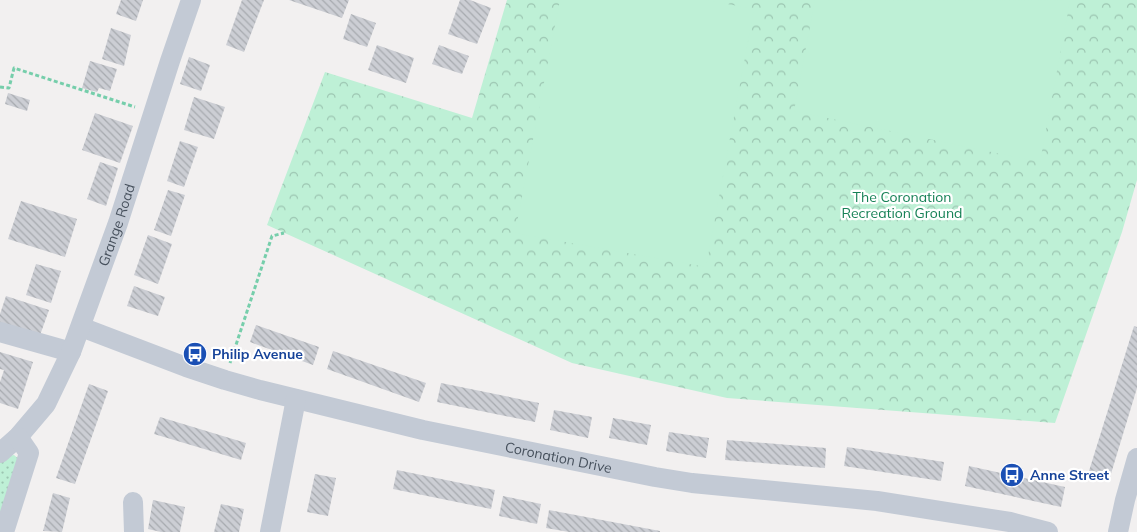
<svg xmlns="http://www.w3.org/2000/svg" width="1137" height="532" viewBox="0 0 1137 532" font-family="Mulish,sans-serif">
	<defs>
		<pattern id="grass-dots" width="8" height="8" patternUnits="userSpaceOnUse" patternTransform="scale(1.25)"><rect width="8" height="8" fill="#bef0d6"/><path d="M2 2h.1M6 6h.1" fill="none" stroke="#9cc5b1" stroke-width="1.8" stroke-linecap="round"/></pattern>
		<pattern id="park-crowns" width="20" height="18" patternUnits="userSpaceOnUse" patternTransform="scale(1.25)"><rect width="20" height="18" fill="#bef0d6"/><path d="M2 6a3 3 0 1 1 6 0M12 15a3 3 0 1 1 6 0" fill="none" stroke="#9cc5b1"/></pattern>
		<pattern id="building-back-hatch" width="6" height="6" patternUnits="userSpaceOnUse" patternTransform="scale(1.25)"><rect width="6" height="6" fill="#ccced4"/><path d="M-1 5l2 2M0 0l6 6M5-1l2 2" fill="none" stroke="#a7aaaf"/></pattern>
	</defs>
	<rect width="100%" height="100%" fill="#f2f0f0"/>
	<!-- grass -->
	<path fill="url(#grass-dots)" d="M14,455l6,5 -20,59v-57l8,-6z"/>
	<!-- park -->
	<path fill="url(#park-crowns)" d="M507,0h630v180l-15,52 -67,191 -328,-25 -155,-35 -305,-138 58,-153 147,46z"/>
	<!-- pitch -->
	<path fill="#bef0d6" d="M560,0h146l48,9 -48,258 -191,-34z
		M815,0l255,1 -30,161 -246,-51z"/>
	<!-- building -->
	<path fill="url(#building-back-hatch)" d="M121,0h22l-7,21 -20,-7z
		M242,0h22l-20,52 -18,-7z
		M289,0h60l-7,18z
		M460,0h10l21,8 -14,36 -29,-10z
		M351,14l25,9 -9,24 -24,-8z
		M111,28l20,7 -7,31 -22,-7z
		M377,45l37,13 -8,25 -38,-13z
		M439,45l30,11 -7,18 -30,-10z
		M189,57l21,8 -9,26 -21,-7z
		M90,61l27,8 -7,22 -11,-3 -2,4 -15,-4z
		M8,93l22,7 -3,11 -22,-7z
		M194,97l31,10 -11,32 -30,-9z
		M95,113l38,13 -13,37 -38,-13z
		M180,141l18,6 -14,40 -17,-6z
		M100,162l18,6 -12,38 -19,-7z
		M168,190l17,5 -14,41 -17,-6z
		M21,201l56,18 -12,38 -57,-18z
		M148,235l24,9 -14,40 -24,-9z
		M36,264l25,7 -10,32 -25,-8z
		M134,286l31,11 -7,19 -31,-10z
		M6,296l43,14 -10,28 -39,-13v-11z
		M256,325l63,22 -6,18 -63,-23z
		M1134,326l3,1v61l-27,89 -21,-6z
		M333,351l93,32 -7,19 -92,-33z
		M0,352l33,10 -15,47 -18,-6v-21l4,-12 -4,-1z
		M441,383l98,20 -4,19 -98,-20z
		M89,384l19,7 -33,93 -19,-6z
		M554,410l38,7 -4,21 -38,-8z
		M160,417l86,26 -5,17 -87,-26z
		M613,418l38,7 -4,20 -38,-7z
		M669,432l40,6 -3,20 -40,-7z
		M727,440l99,8 -1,20 -100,-8z
		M847,447l97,15 -3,19 -97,-15z
		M969,466l96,21 -4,20 -96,-21z
		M397,470l98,20 -4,19 -98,-20z
		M315,474l21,4 -8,38 -21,-4z
		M53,493l17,5 -8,34 -19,-1z
		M503,496l38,8 -4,20 -38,-8z
		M153,500l32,7 -5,25h-19l-13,-3z
		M221,504l23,5 -5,23h-25z
		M549,510l111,21v1h-91l-23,-4z"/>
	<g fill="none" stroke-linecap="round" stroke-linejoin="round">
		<!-- path -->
		<path stroke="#76ceab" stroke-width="3" stroke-dasharray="4 2.5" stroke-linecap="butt" d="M0,87l9,1 5,-20 121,39
			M230,363l42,-127 12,-3"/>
		<!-- minor -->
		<g stroke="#c3cad5" stroke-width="20">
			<path id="s1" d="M81,327l105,40 39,13 35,10 163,40 232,47 37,6 185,18 133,21 38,10"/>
			<path d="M0,332l71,20"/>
			<path id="s2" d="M0,453l18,-16 28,-33 25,-52 47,-129 52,-162 21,-61"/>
			<path d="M133,502l1,30"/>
			<path d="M4,532l25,-79 -11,-16"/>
			<path d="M270,532l26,-133"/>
			<path d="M1118,532l7,-32 12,-42"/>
		</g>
	</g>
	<!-- icons -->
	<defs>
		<g id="bus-disc" transform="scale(1.25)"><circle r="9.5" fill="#1a4fb4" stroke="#fff"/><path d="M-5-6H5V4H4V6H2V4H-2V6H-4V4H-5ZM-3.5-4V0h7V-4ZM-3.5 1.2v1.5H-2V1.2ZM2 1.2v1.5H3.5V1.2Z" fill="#fff"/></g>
	</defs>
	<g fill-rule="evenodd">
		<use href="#bus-disc" x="195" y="354"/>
		<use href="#bus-disc" x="1012" y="475"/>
	</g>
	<g text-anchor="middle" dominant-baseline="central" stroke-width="4.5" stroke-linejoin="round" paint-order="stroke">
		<!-- park labels -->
		<g font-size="14" fill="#168156" stroke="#fff">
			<text x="902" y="197">The Coronation<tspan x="902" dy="16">Recreation Ground</tspan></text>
		</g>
		<!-- street labels -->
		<g font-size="14" fill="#47515d" stroke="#fff">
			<text stroke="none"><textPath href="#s2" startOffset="260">Grange Road</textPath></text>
			<text stroke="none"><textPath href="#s1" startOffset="496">Coronation Drive</textPath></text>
		</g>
		<!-- transit labels -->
		<g font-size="14" font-weight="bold" fill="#164399" stroke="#fff" text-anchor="start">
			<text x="212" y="354">Philip Avenue</text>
			<text x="1030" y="475">Anne Street</text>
		</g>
	</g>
</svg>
